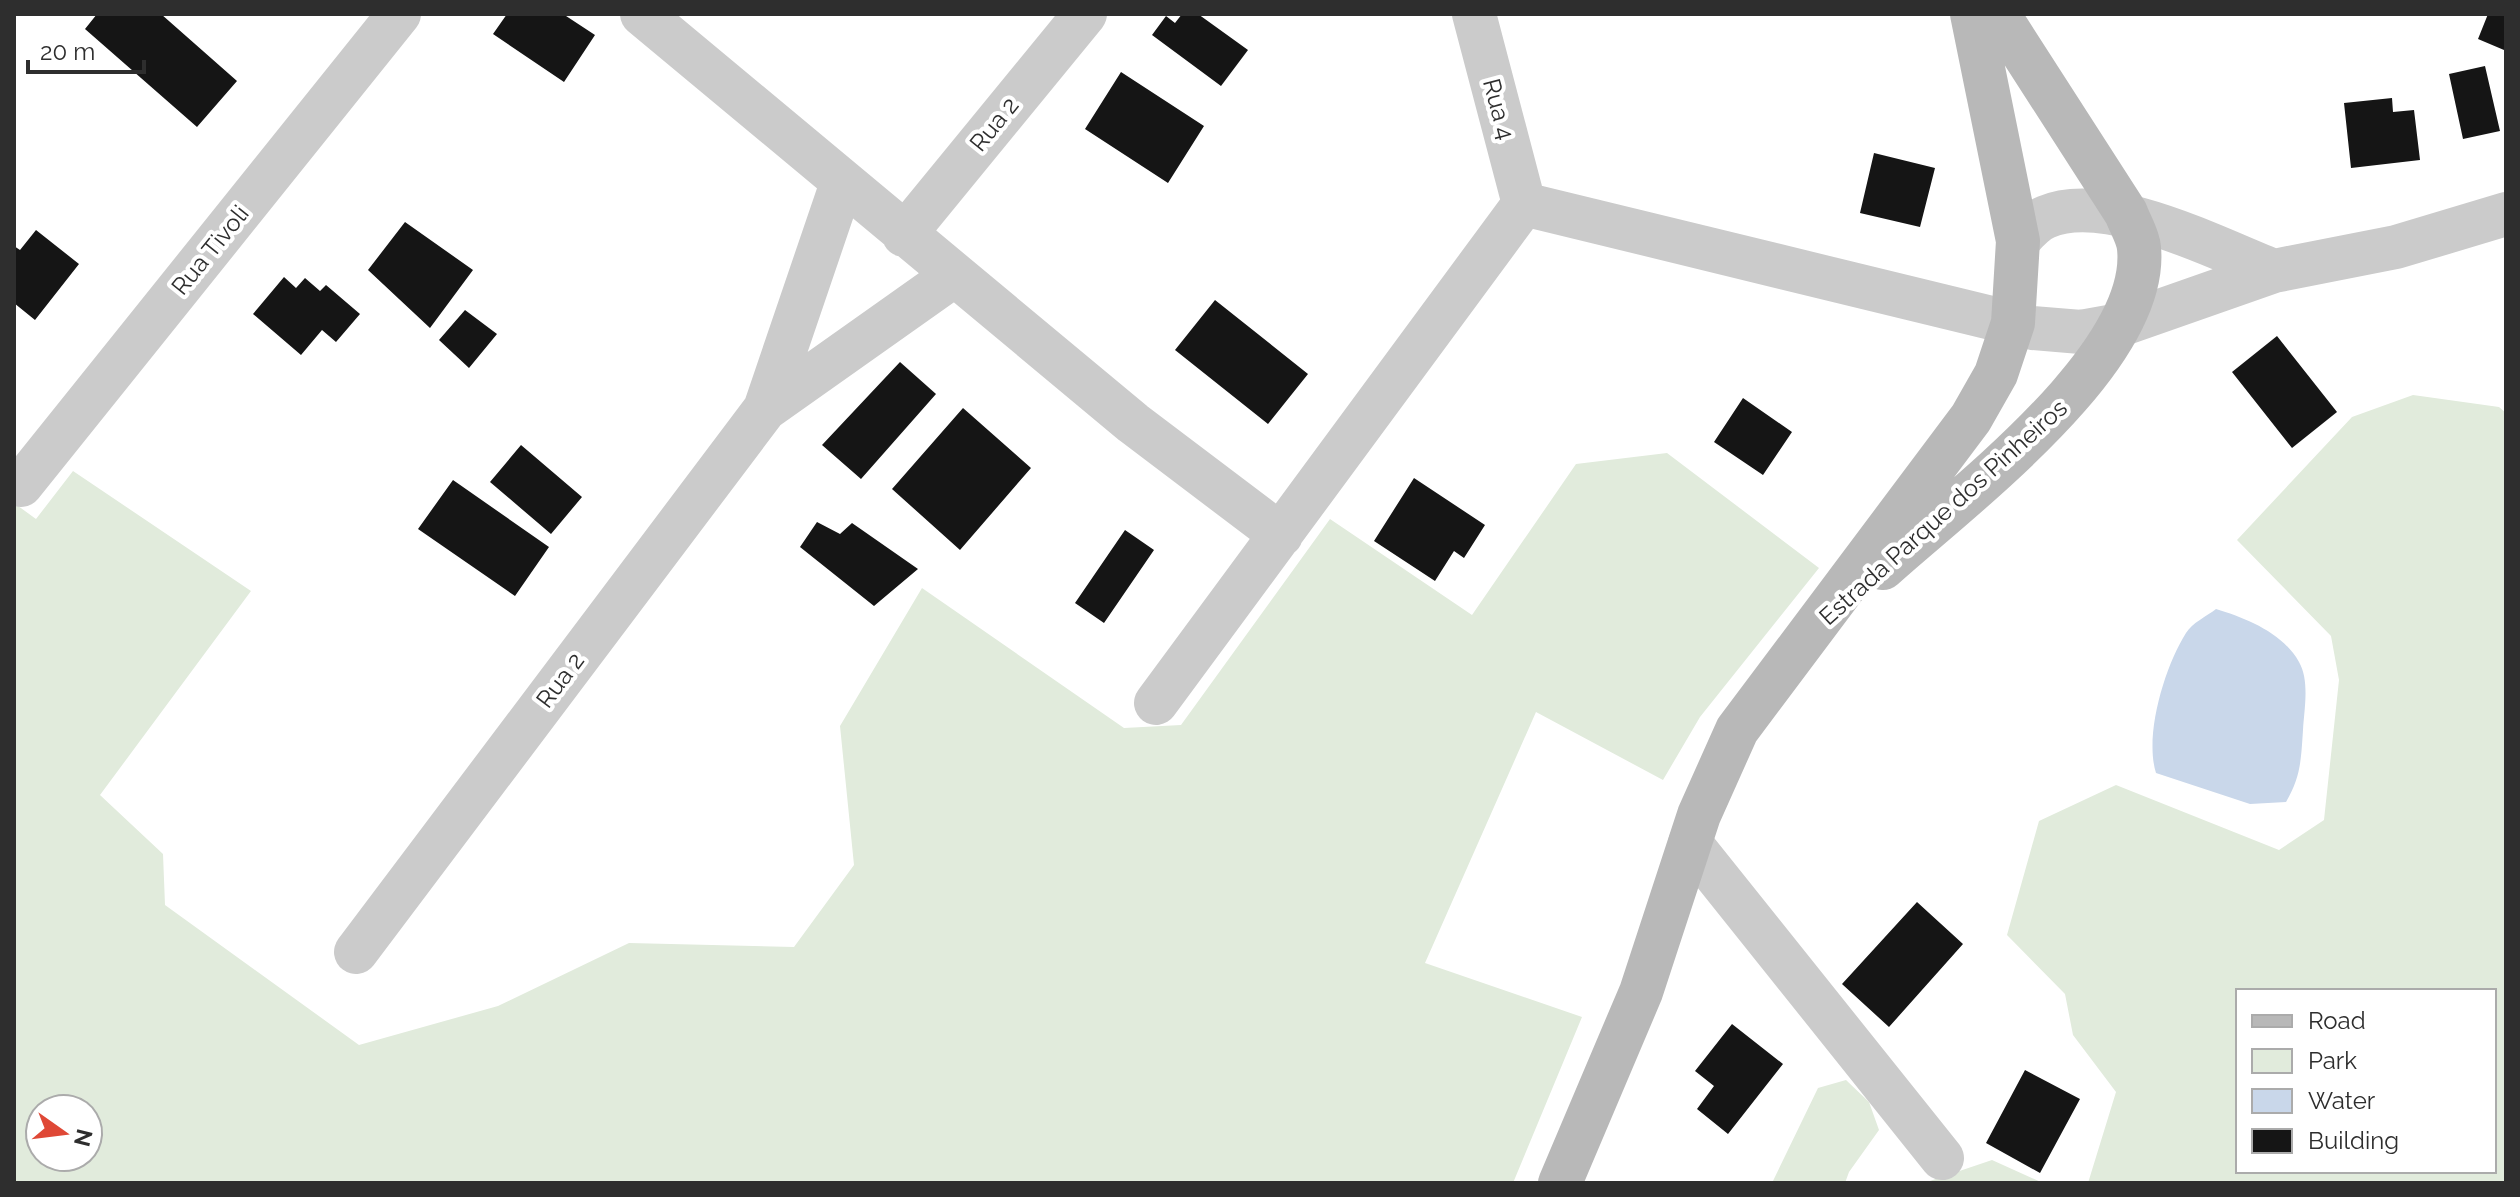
<svg xmlns="http://www.w3.org/2000/svg" width="2520" height="1197" viewBox="0 0 2520 1197" font-family="Raleway,sans-serif">
	<rect width="100%" height="100%" fill="#fff"/>
	<!-- green -->
	<path fill="#e1ebdc" fill-rule="evenodd" d="M2413,395l86,12 7,6v770h-418l28,-91 -43,-57 -8,-41 -58,-59 32,-114 77,-36 163,65 45,-30 15,-140 -8,-44 -94,-96 115,-123zM2238,991h256v180h-256z
		M1667,453l152,115 -119,149 -37,63 -127,-68 -111,251 157,54 -69,166h-1499v-680l22,16 37,-48 178,120 -151,204 63,59 2,51 194,140 139,-39 131,-63 165,4 60,-82 -14,-139 82,-138 202,140 57,-3 149,-206 142,96 104,-151zM40,1109h48v48h-48z
		M1846,1080l23,22 10,28 -30,42 -4,11h-73l46,-95z
		M1992,1160l51,23h-119z"/>
	<!-- water -->
	<path fill="#c9d7ea" d="M2216,609c30,9 67,24 83,53 11,19 5,48 4,68 -2,30 -2,46 -17,72l-36,2 -94,-31c-12,-38 9,-107 30,-140 6,-10 21,-17 30,-24z"/>
	<!-- building -->
	<path fill="#151515" d="M97,14h64l76,67 -40,46 -112,-98z
		M507,14h56l32,21 -31,47 -71,-48z
		M1182,14h16l50,36 -27,36 -69,-51 14,-19 9,7z
		M2488,14h18l-2,36 -26,-11z
		M2485,66l15,65 -37,8 -14,-65z
		M1121,72l83,54 -36,57 -83,-54z
		M2392,98l1,14 21,-2 6,50 -69,8 -7,-65z
		M1874,153l61,15 -15,59 -60,-14z
		M405,222l68,48 -43,58 -62,-58z
		M36,230l43,34 -44,56 -21,-17v-57l6,4z
		M284,277l12,11 9,-10 15,13 6,-6 34,29 -24,28 -14,-12 -21,25 -48,-41z
		M1215,300l93,74 -40,50 -93,-74z
		M465,310l32,24 -28,34 -30,-28z
		M2277,336l60,76 -45,36 -60,-76z
		M900,362l36,32 -75,85 -39,-34z
		M1743,398l49,34 -29,43 -49,-33z
		M963,408l68,60 -71,82 -68,-61z
		M521,445l61,52 -31,37 -61,-52z
		M1414,478l71,47 -21,33 -10,-7 -19,30 -61,-40z
		M453,480l96,67 -34,49 -97,-67z
		M817,522l23,12 12,-11 66,46 -44,37 -74,-59z
		M1125,530l29,20 -50,73 -29,-20z
		M1917,902l46,42 -74,83 -47,-43z
		M1732,1024l51,40 -55,70 -31,-25 17,-23 -19,-15z
		M2025,1070l55,29 -40,74 -54,-30z"/>
	<g fill="none" stroke-linecap="round" stroke-linejoin="round">
		<!-- street -->
		<path stroke="#cbcbcb" stroke-width="44" d="M642,14l491,409 148,112
			M1474,14l50,190
			M1524,204l508,124 49,4 39,-7 154,-54 122,-24 110,-33
			M904,235l181,-221
			M2018,241c9,-10 16,-19 28,-24 60,-26 169,31 228,54
			M765,409l77,-226
			M21,485l378,-471
			M1156,703l368,-499
			M1690,843l252,315
			M356,952l409,-543 188,-133"/>
		<!-- secondary -->
		<path stroke="#b8b8b8" stroke-width="44" d="M1883,568c75,-68 267,-210 256,-320 -1,-12 -9,-24 -13,-35l-128,-199
			M1560,1183l81,-191 58,-177 38,-85 234,-312 25,-44 17,-51 5,-82 -46,-227"/>
	</g>
	<g text-anchor="middle" dominant-baseline="central" stroke-width="8" stroke-linejoin="round" paint-order="stroke">
		<!-- street labels -->
		<g font-size="24" fill="#2e2e2e" stroke="#fff">
			<text transform="translate(1499 109) rotate(75)">Rua 4</text>
			<text transform="translate(994 124) rotate(-51)">Rua 2</text>
			<text transform="translate(210 250) rotate(-51)">Rua Tivoli</text>
			<text transform="translate(1943 512) rotate(-42)">Estrada Parque dos Pinheiros</text>
			<text transform="translate(560 680) rotate(-53)">Rua 2</text>
		</g>
	</g>
	<!-- border -->
	<rect width="2520" height="1197" fill="none" stroke="#2e2e2e" stroke-width="32"/>
	<!-- legend -->
	<rect x="2236" y="989" width="260" height="184" fill="#ffffff" stroke="#ababab" stroke-width="2"/>
	<rect x="2252" y="1015" width="40" height="12" fill="#b8b8b8" stroke="#ababab" stroke-width="2"/>
	<text x="2308" y="1029" font-size="24" fill="#2e2e2e">Road</text>
	<rect x="2252" y="1049" width="40" height="24" fill="#e1ebdc" stroke="#ababab" stroke-width="2"/>
	<text x="2308" y="1069" font-size="24" fill="#2e2e2e">Park</text>
	<rect x="2252" y="1089" width="40" height="24" fill="#c9d7ea" stroke="#ababab" stroke-width="2"/>
	<text x="2308" y="1109" font-size="24" fill="#2e2e2e">Water</text>
	<rect x="2252" y="1129" width="40" height="24" fill="#151515" stroke="#ababab" stroke-width="2"/>
	<text x="2308" y="1149" font-size="24" fill="#2e2e2e">Building</text>
	<!-- north arrow -->
	<g transform="translate(64 1133) rotate(104)"><circle r="38" fill="#ffffff" stroke="#ababab" stroke-width="2"/>
	<path d="M0-6L14 30L0 20L-14 30Z" fill="#df4836"/>
	<text y="-12" font-size="22" font-weight="bold" text-anchor="middle" fill="#2e2e2e">N</text>
	</g>
	<!-- scale -->
	<path d="M28 60v12h116v-12" fill="none" stroke="#2e2e2e" stroke-width="4"/>
	<text x="40" y="60" font-size="24" fill="#2e2e2e" stroke="#ffffff" stroke-width="6" paint-order="stroke">20 m</text>
</svg>
